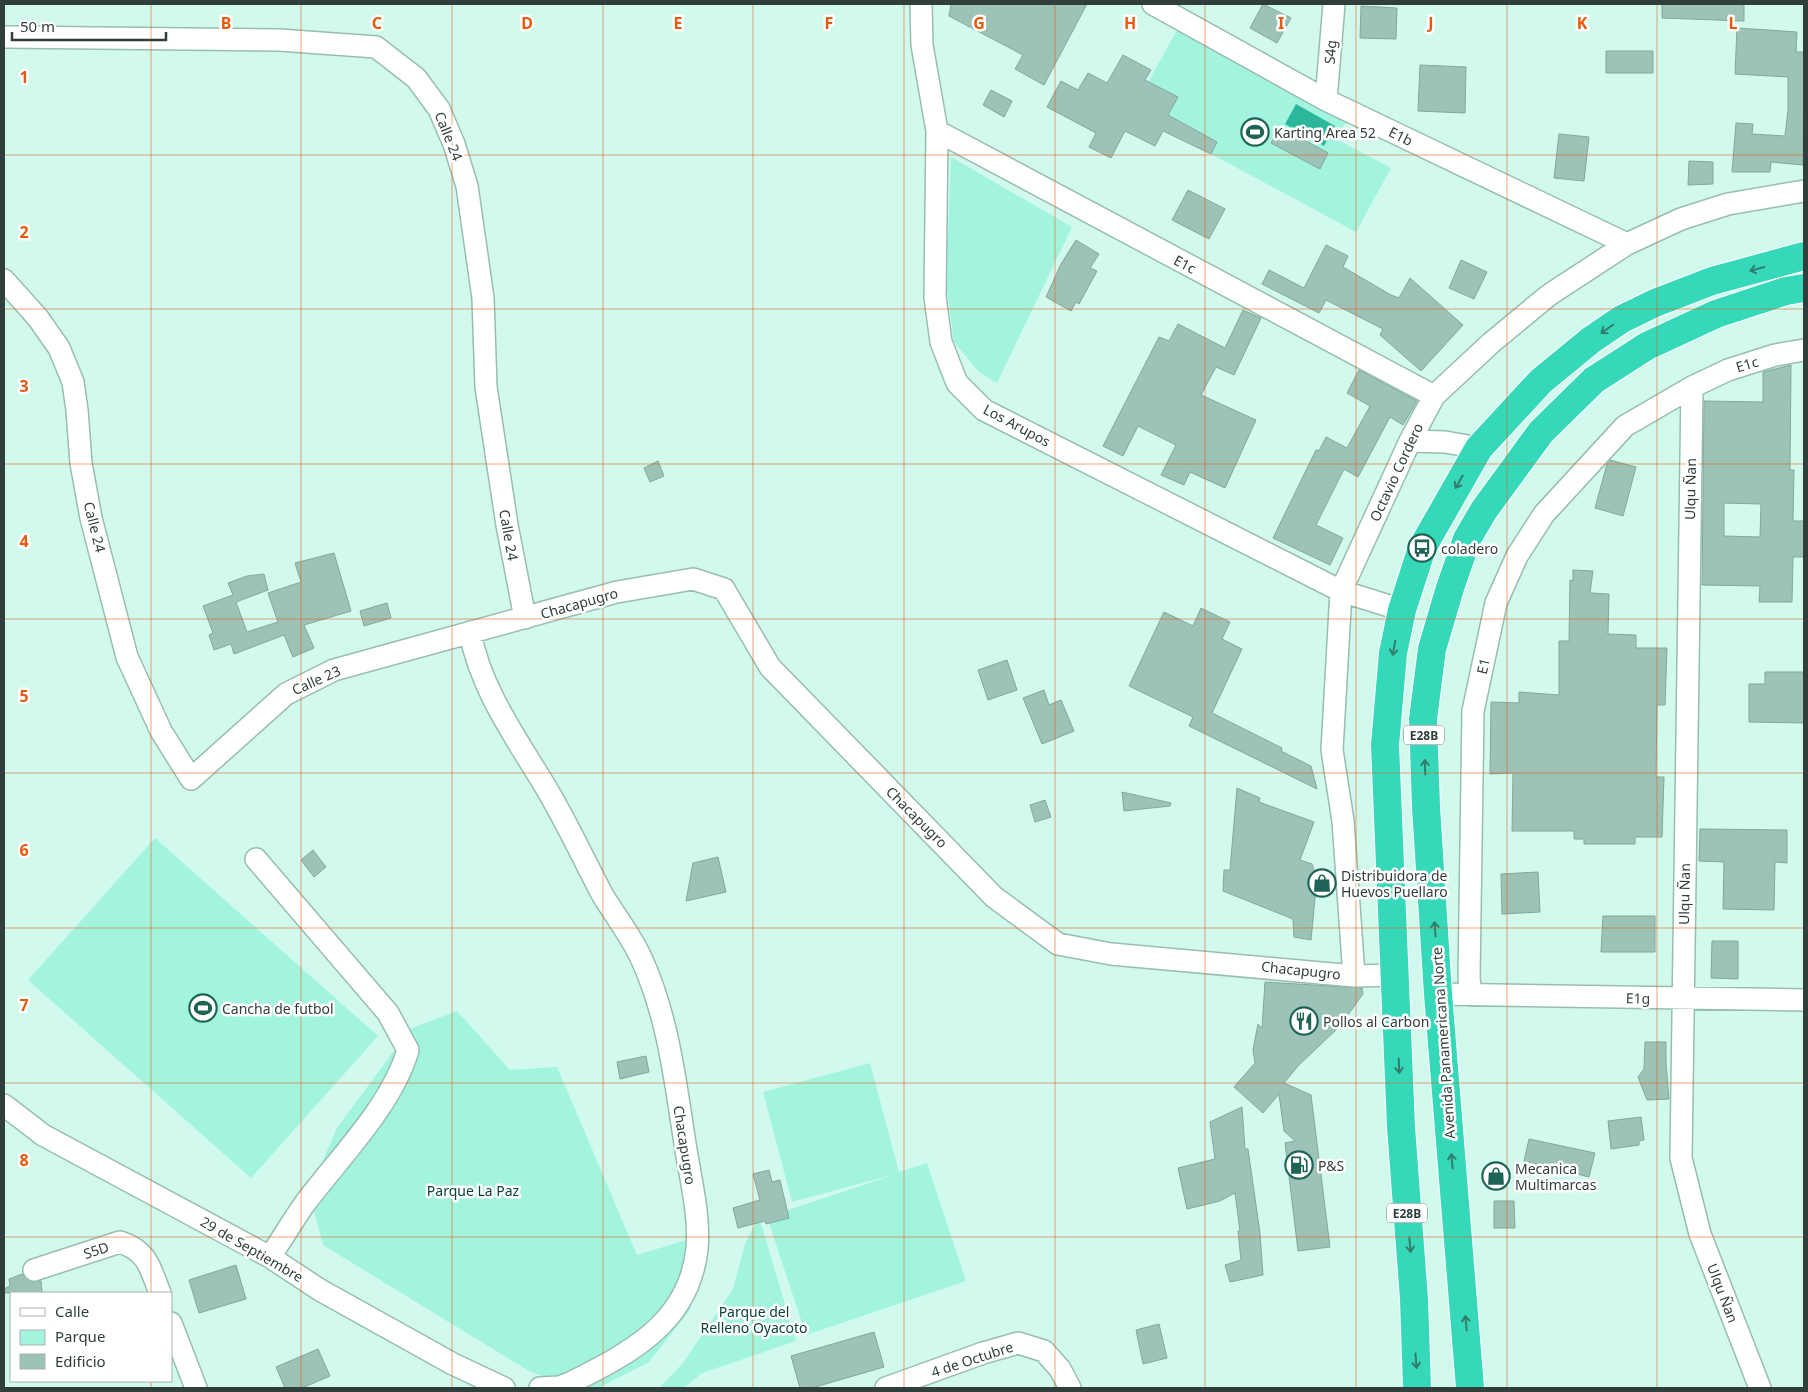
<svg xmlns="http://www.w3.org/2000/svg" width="1808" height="1392" viewBox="0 0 1808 1392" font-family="'Noto Sans',sans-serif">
	<rect width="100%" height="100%" fill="#d1f9ed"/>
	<!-- green -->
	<path fill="#a3f4df" d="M1177,30l169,92 -10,17 55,29 -35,64 -224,-121z
		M951,157l121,70 -75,156 -18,-11 -25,-30 -8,-59z
		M155,838l223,198 -127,142 -223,-198z
		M457,1011l53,59 47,-3 80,188 69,-21 -16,76 -41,52 -51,26h-25l-44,-17 -206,-126 -14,-53 28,-64 73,-99z
		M870,1063l29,109 28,-9 39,118 -160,54 -39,-118 129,-43 -104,28 -29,-110z
		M759,1217l37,124 -94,32 -18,15h-25l24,-25 50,-74 12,-45z"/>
	<!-- water -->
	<path fill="#2cb79d" d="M1296,104l39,22 -11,20 -39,-22z"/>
	<!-- building -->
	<path fill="#9dc3b8" stroke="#82a79d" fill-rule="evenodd" d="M951,4h136l-43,81 -29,-16 8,-14 -74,-39z
		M1263,4l28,14 -14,25 -27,-15z
		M1662,4h82v17l-82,-3z
		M1361,6l36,2 -1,31 -36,-1z
		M1737,28l60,4 -1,20h8l-1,113 -32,-3 -1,10h-38l4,-49 17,1 -1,10 33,2 3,-26v-33l-53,-3z
		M1606,51h47v22h-47z
		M1123,55l28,15 -6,10 33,17 -10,18 49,27 -6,12 -48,-23 -8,15 -30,-15 -14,27 -22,-11 7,-14 -49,-26 14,-26 17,9 10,-17 19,10z
		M1420,65l46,2 -1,46 -47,-2z
		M991,90l21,11 -8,16 -21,-12z
		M1280,127l48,26 -8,16 -49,-26z
		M1559,134l30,3 -5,44 -30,-3z
		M1689,161l24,1v22l-25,1z
		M1188,190l37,19 -16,30 -37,-19z
		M1076,240l23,14 -9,14 7,3 -18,33 -3,-2 -5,9 -25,-14 15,-33z
		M1326,245l22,11 -5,11 48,28 8,3 11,-20 53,47 -42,46 -41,-36 3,-6 -57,-29 -7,13 -57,-29 7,-14 35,18z
		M1461,260l26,12 -13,27 -25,-11z
		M1243,310l18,8 -27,57 -18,-8 -15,28 55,25 -31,68 -35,-16 -6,13 -23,-10 15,-30 -38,-19 -15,30 -20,-10 56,-109 10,4 9,-17 47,24z
		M1791,365l-1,105h4l-1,51h11v36h-11l-1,45h-33l1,-16 -58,-1 2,-184 59,1v-30zM1724,503l37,1 -1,33 -36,-1z
		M1359,370l58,31 -14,24 -13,-8 -32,60 -14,-8 -28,56 27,13 -13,27 -57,-27 43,-88 3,1 7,-14 21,11 23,-42 -23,-13z
		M1610,460l26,7 -13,49 -28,-8 12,-44z
		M658,461l6,15 -14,6 -6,-14z
		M334,553l17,58 -47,14 10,23 -21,9 -9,-22 -50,19 -3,-10 -17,6 -5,-15 4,-2 -10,-27 30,-11 -5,-12 19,-7 17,-2 4,16 -32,12 11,30 31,-10 -10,-29 33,-11 -6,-19z
		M1573,570l20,1 -3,22 19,1 -1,40 28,1v13h31l-2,57h-8l-1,72h8l-2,60h-27v7h-51v-5h-10v-8h-62l1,-58 -23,1 1,-72 28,1v-11l40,3v-54h10l1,-61 3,1z
		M387,603l4,15 -27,8 -4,-15z
		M1201,608l29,14 -8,17 20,10 -30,64 70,35 -1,3 30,15 6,23 -128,-63 4,-9 -64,-31 35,-74 29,14z
		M1007,660l10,30 -29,10 -10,-30z
		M1765,672h39v51l-55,-1v-38h16z
		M1044,690l5,15 12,-5 13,31 -32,13 -19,-46z
		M1237,788l23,10 -1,4 55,20 -14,38 12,4 5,14 -6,62 -17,-3 -1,-18 -70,-28 1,-21h6z
		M1122,792l49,11 -1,3 -46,5z
		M1045,800l6,17 -16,5 -5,-17z
		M1700,829l87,1v33l-12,-1 -1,48 -51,-1 1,-47 -25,-1z
		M313,850l13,17 -12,10 -13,-17z
		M718,857l8,35 -40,9 7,-38z
		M1538,872l2,40 -38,2 -1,-40z
		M1603,916h52v36h-54z
		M1712,941h26v38l-27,-1z
		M1265,982l97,6 1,6 -23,32 -42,40 -14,17 27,12 19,152 -32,4 -13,-108 10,-2 -11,-10 -5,-37 -16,19 -29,-26 21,-24 -2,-13 5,-26 4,4z
		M1645,1042h21v21l3,36 -22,1 -9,-23 6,-8z
		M646,1056l3,16 -29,7 -3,-17z
		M1242,1107l3,42h3l12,84 3,42 -33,7 -5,-17 16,-5 -3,-29h2l-5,-38 -15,8 -33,8 -9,-41 37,-9 -5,-37z
		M1641,1117l3,23 -5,1v4l-28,4 -3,-28z
		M1529,1139l66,14 -6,24 -65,-16z
		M769,1170l3,12 8,-2 9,38 -23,6 -1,-3 -27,7 -5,-20 27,-8 -7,-26z
		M1494,1201h20l1,27h-21z
		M236,1265l10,34 -47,14 -10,-33z
		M22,1274l9,8 10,-1 1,12h-38v-4l6,-3 -1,-7z
		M1159,1324l8,34 -24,6 -7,-34z
		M874,1332l10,35 -72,21h-12l-9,-32z
		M318,1349l12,27 -28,12h-17l-9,-21z"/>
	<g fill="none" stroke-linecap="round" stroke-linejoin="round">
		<!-- street casing -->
		<g stroke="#98bdb3" stroke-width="24">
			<path id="street" d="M921,4l1,41 15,86 -2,166 6,45 16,41 27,27 357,181 61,19
				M1153,4l173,96 301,144
				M4,37l275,3 97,7 40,31 23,31 15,35 13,42 16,112 3,89 21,138 18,93
				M1326,100l8,-96
				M937,131l497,265
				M4,280l34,38 21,30 14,34 4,28 4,53 10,55 36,139 34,74 30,48 95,-85 48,-24 283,-78 76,-13 31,10 46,78 224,230 64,47 53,10 243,22 41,-1
				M1692,387l-11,771 19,76 60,154
				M1410,441l35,1 34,6
				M470,632c10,56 46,106 75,154 21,35 38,72 57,108 13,22 30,43 40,66 27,59 34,127 44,190 5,31 14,67 11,99 -8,74 -67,104 -127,134l1,5
				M256,859l132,154 20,37c-16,55 -68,107 -102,152 -13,18 -24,37 -36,55
				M1354,976l-11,-155 -11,-71 9,-159 69,-150 24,-45 57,-53 58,-48 78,-51 54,-25 47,-15 76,-13
				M1438,994l366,6
				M1471,995l-2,-17 4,-267 23,-108 21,-47 27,-42 81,-88 67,-39 36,-17 47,-15 29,-5
				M4,1105l39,30 227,122 50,33 133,74 51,24
				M34,1270l86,-28c28,9 30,26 40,51
				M171,1323l25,65
				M540,1388l19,-1 11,-4
				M886,1388l97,-35 35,-10 26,8 16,18 10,19"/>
		</g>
		<!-- highway casing -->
		<g stroke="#fff" stroke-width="30">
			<path id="highway" d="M1417,1388l-3,-89 -13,-172 -16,-382 8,-92 9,-43 20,-62 57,-100 62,-67 50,-41 31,-21 33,-16 57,-22 92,-25
				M1470,1388l-32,-394 -12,-187 -3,-88 9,-70 18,-61 17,-49 17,-29 57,-78 53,-52 53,-34 69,-32 70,-23 18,-3"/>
		</g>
		<!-- street -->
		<use href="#street" stroke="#fff" stroke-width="21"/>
		<!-- highway -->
		<use href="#highway" stroke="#35d9ba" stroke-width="28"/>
	</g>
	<!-- one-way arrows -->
	<defs><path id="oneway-shaft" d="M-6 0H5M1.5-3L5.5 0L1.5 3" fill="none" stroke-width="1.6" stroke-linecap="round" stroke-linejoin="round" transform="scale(1.25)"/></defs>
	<g stroke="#327d6e">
		<use href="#oneway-shaft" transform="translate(1757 269) rotate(165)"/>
		<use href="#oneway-shaft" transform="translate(1607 329) rotate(145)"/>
		<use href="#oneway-shaft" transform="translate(1459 482) rotate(120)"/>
		<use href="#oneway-shaft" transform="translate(1394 648) rotate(100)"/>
		<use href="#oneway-shaft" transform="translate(1425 767) rotate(-92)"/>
		<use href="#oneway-shaft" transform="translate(1435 929) rotate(-94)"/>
		<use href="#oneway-shaft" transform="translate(1399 1066) rotate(88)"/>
		<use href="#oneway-shaft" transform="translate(1452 1161) rotate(-95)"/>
		<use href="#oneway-shaft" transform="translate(1410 1245) rotate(85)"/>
		<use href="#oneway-shaft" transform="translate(1466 1323) rotate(-95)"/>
		<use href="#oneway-shaft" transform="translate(1416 1361) rotate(86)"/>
	</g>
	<!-- grid -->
	<path fill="none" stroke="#e8590c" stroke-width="1" stroke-opacity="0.55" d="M151,4v1289M301,4v1384M452,4v1384M603,4v1384M753,4v1384M904,4v1384M1055,4v1384M1205,4v1384M1356,4v1384M1507,4v1384M1657,4v1384M4,155h1800M4,309h1800M4,464h1800M4,619h1800M4,773h1800M4,928h1800M4,1083h1800M4,1237h1800M151,1381v7"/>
	<!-- icons -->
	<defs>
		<g id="stadium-ring" transform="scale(1.4375)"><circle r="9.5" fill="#fff" stroke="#1e6355" stroke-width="1.5"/><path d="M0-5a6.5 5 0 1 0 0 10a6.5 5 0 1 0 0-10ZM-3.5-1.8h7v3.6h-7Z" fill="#1e6355"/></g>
		<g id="bus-ring" transform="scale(1.4375)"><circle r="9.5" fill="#fff" stroke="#1e6355" stroke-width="1.5"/><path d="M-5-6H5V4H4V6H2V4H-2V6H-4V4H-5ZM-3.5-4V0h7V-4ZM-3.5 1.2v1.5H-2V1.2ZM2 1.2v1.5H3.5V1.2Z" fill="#1e6355"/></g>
		<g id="shop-ring" transform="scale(1.4375)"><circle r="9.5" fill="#fff" stroke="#1e6355" stroke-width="1.5"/><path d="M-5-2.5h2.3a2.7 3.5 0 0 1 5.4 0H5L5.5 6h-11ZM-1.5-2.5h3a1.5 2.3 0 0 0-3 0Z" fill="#1e6355"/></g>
		<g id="restaurant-ring" transform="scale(1.4375)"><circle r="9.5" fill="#fff" stroke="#1e6355" stroke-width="1.5"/><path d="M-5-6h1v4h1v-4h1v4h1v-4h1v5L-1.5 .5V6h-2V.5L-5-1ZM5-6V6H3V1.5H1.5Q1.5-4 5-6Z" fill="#1e6355"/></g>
		<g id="fuel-ring" transform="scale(1.4375)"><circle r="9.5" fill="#fff" stroke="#1e6355" stroke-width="1.5"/><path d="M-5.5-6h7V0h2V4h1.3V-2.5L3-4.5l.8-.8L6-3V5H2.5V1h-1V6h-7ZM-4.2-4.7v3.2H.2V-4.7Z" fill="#1e6355"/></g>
	</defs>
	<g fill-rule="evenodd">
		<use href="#stadium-ring" x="1255" y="132"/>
		<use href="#bus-ring" x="1422" y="548"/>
		<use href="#shop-ring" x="1322" y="883"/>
		<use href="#stadium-ring" x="203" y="1008"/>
		<use href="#restaurant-ring" x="1304" y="1021"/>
		<use href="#fuel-ring" x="1299" y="1165"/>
		<use href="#shop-ring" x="1496" y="1176"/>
	</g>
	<g text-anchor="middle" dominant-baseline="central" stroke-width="5" stroke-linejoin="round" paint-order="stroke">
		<!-- shield labels -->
		<g fill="#fff" stroke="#6e7976" stroke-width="1">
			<rect x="1404" y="725.5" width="40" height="19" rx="4"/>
			<rect x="1387" y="1203.5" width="40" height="19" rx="4"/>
		</g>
		<g font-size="12" font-weight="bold" fill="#303f3b">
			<text x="1424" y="735">E28B</text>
			<text x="1407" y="1213">E28B</text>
		</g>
		<!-- street labels -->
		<g font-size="14" fill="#303f3b" stroke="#fff">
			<text transform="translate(1330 52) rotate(-85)">S4g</text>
			<text transform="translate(449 136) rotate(68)">Calle 24</text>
			<text transform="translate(1401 136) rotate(26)">E1b</text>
			<text transform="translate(1185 264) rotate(28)">E1c</text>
			<text transform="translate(1747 364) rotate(-17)">E1c</text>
			<text transform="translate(1017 425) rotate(28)">Los Arupos</text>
			<text transform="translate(1396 472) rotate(-65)">Octavio Cordero</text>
			<text transform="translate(1690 489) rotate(-89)">Ulqu Ñan</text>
			<text transform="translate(95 527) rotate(76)">Calle 24</text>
			<text transform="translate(509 535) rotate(80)">Calle 24</text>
			<text transform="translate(579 603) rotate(-16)">Chacapugro</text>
			<text transform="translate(1483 666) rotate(-77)">E1</text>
			<text transform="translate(316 680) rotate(-24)">Calle 23</text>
			<text transform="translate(917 817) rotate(45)">Chacapugro</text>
			<text transform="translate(1684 894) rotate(-89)">Ulqu Ñan</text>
			<text transform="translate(1301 970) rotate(6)">Chacapugro</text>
			<text transform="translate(1638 998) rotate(1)">E1g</text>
			<text transform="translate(1443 1043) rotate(-94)">Avenida Panamericana Norte</text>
			<text transform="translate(685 1145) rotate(81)">Chacapugro</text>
			<text transform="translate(252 1249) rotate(30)">29 de Septiembre</text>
			<text transform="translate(96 1250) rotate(-18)">S5D</text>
			<text transform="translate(1723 1293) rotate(69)">Ulqu Ñan</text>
			<text transform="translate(972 1359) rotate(-18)">4 de Octubre</text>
		</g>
		<!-- poi labels -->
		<g font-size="14" fill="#303f3b" stroke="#fff" text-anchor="start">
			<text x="1274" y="132">Karting Area 52</text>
			<text x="1441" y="548">coladero</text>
			<text x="1341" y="875">Distribuidora de<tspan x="1341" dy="16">Huevos Puellaro</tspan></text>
			<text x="222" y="1008">Cancha de futbol</text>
			<text x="1323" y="1021">Pollos al Carbon</text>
			<text x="1318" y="1165">P&amp;S</text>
			<text x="1515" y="1168">Mecanica<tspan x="1515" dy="16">Multimarcas</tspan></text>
		</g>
		<!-- park labels -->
		<g font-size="14" fill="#094439" stroke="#fff">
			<text x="473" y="1190">Parque La Paz</text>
			<text x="754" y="1311">Parque del<tspan x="754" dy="16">Relleno Oyacoto</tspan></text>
		</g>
	</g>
	<g font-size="16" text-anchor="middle" font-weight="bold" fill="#e8590c" stroke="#fff" stroke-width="5" stroke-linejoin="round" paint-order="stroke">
		<text x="226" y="29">B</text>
		<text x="377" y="29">C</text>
		<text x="527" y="29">D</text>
		<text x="678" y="29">E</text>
		<text x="829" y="29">F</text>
		<text x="979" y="29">G</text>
		<text x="1130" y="29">H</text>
		<text x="1281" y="29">I</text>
		<text x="1431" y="29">J</text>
		<text x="1582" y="29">K</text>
		<text x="1733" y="29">L</text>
		<text x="24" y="83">1</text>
		<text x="24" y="238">2</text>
		<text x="24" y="392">3</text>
		<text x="24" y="547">4</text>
		<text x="24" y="702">5</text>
		<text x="24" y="856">6</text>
		<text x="24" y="1011">7</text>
		<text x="24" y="1166">8</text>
	</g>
	<!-- border -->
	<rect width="1808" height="1392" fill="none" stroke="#303f3b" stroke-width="10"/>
	<!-- legend -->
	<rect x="10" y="1292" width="162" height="90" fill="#ffffff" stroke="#acb2b1"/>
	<rect x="20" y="1308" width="25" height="8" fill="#ffffff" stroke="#acb2b1"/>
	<text x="55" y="1317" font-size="15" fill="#303f3b">Calle</text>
	<rect x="20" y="1330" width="25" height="15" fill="#a3f4df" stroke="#acb2b1"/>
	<text x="55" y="1342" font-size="15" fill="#303f3b">Parque</text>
	<rect x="20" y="1354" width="25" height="15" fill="#9dc3b8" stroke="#acb2b1"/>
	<text x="55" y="1367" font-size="15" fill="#303f3b">Edificio</text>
	<!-- scale -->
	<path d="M12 32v8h154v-8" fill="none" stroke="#303f3b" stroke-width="2.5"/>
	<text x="20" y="32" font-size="15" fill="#303f3b" stroke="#ffffff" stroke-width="4" paint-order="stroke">50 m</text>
</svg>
